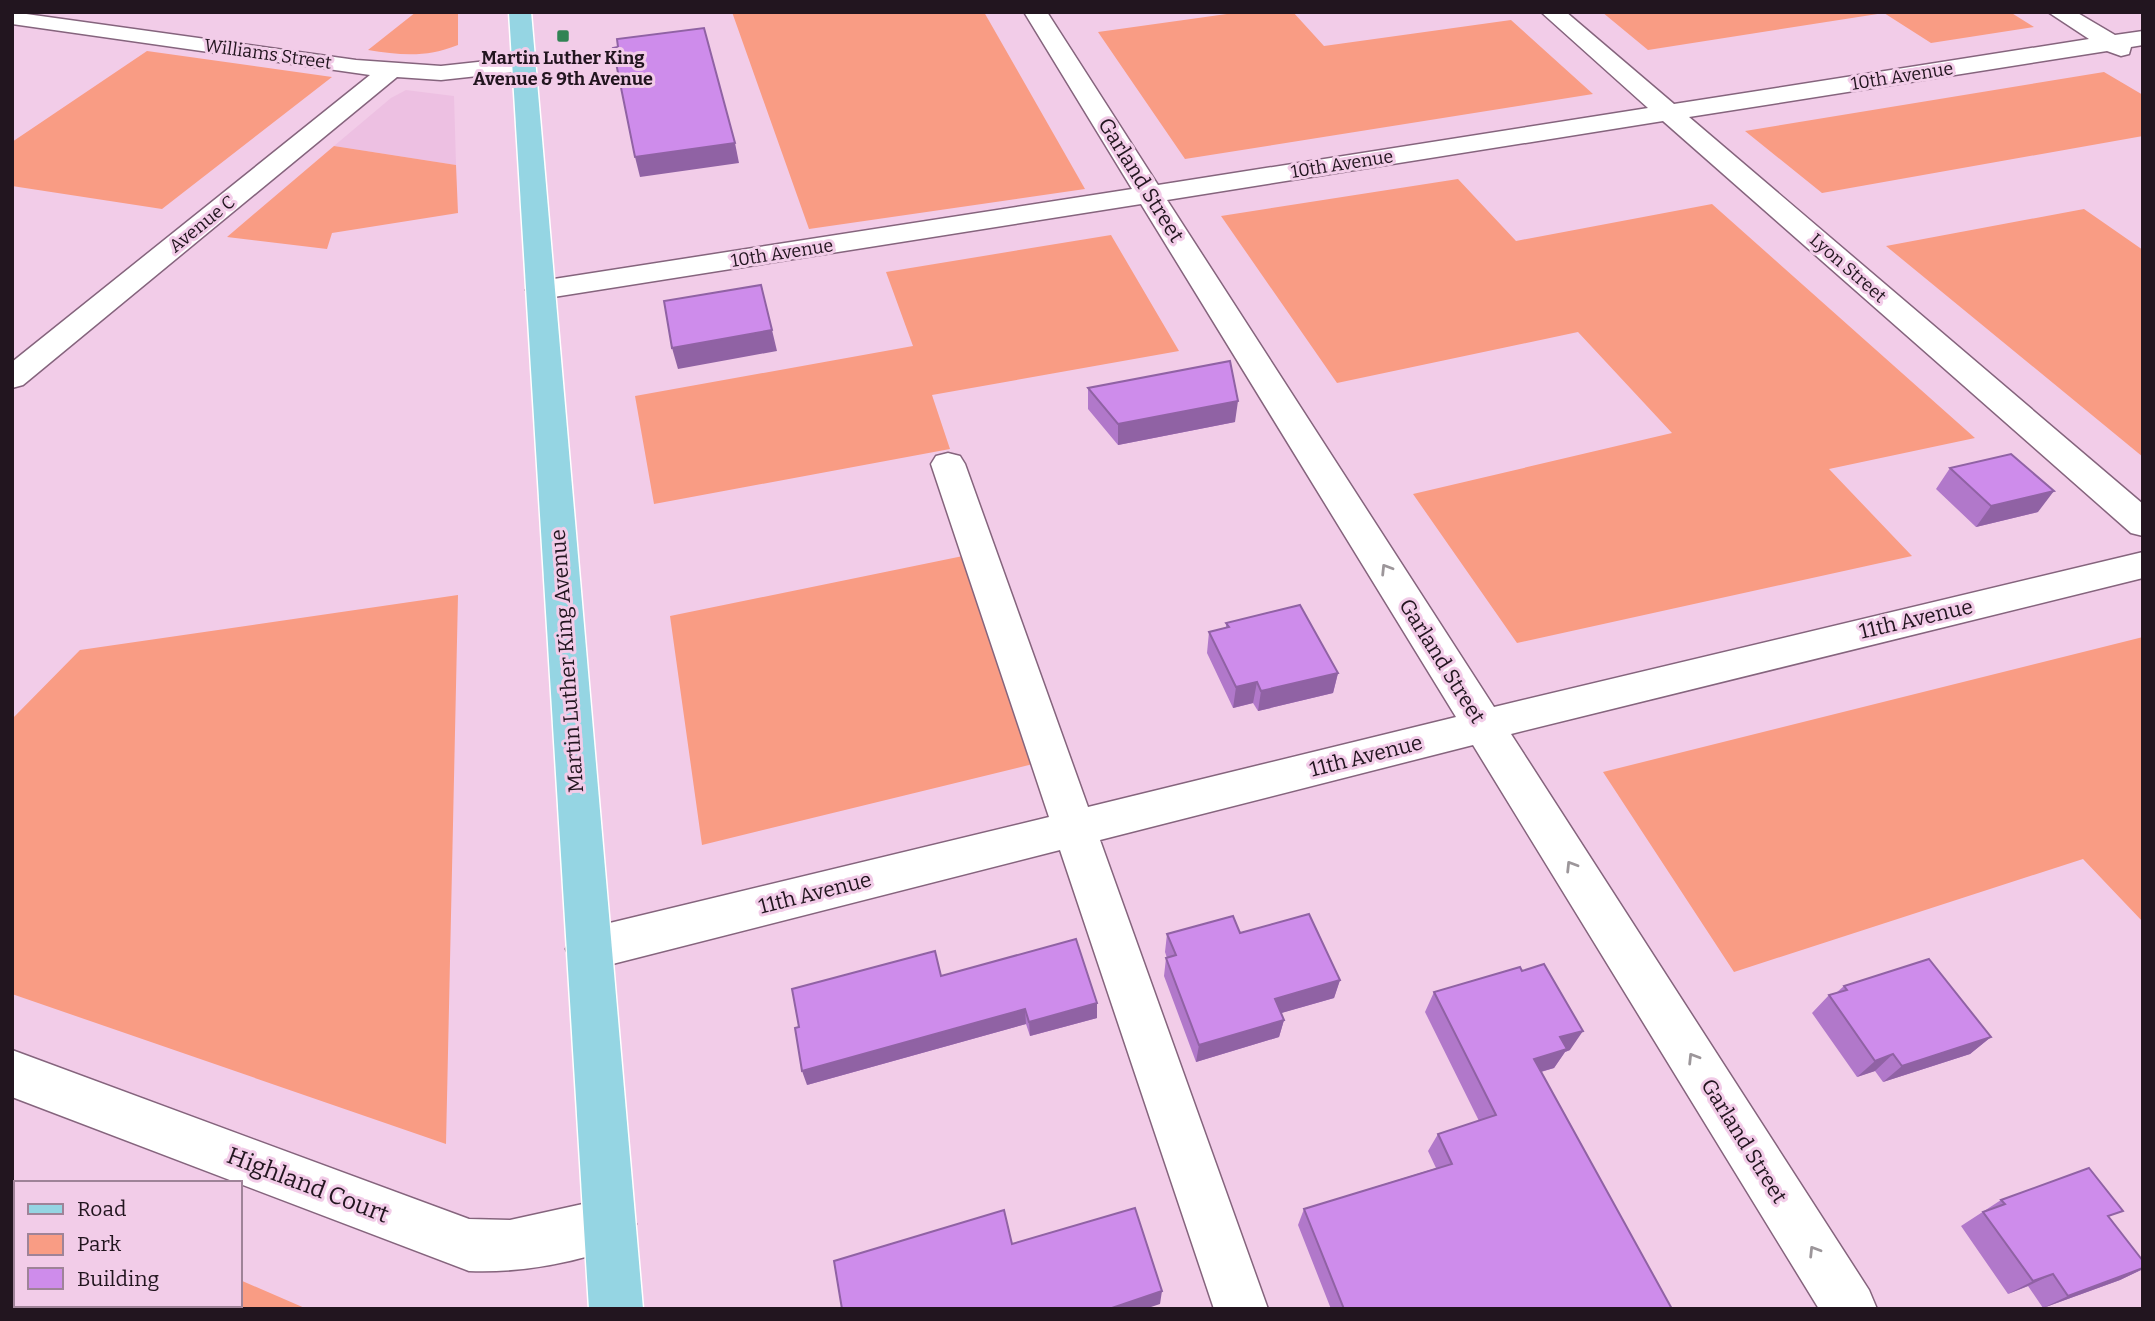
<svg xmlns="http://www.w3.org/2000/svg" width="2155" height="1321" viewBox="0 0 2155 1321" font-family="Bitter,serif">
	<rect width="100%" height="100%" fill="#f2cce8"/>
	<!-- built -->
	<path fill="#edc0e2" d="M406,90l48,6 2,69 -122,-19 57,-48z"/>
	<!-- green -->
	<path fill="#f99c84" d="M416,12h42v33c-32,13 -58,10 -90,5z
		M732,12h252l101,177 -276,40z
		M1241,12h52l31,34 187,-26 82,74 -408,65 -87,-127z
		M1602,12h408l24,15 -103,16 -47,-30 -236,37z
		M147,51l185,26 -170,132 -150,-23v-44z
		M2104,72l39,23v41l-321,57 -77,-62z
		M334,146l122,19 2,48 -126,20 -5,16 -100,-12z
		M1458,179l58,62 196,-37 263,234 -146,31 83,87 -395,87 -104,-149 259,-61 -94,-101 -241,51 -116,-167z
		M2084,209l59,41v207l-257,-211z
		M1111,235l68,116 -247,44 18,54 -296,55 -19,-108 278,-50 -27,-74z
		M963,556l70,208 -331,81 -32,-229z
		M458,595l-12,549 -434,-150v-275l68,-69z
		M2143,637v285l-60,-63 -349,113 -131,-200z
		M12,1184l4,2v119h224v-25l67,29h-295z"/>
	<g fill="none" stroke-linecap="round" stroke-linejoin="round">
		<!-- minor casing -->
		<g stroke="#85647d" stroke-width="3">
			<path id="minor" d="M12,12l344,48 85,6 83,-9 8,2 4,5 -4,5 -8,2 -83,9 -44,-3 -374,308 -11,3v-26l358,-287 -358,-51z
				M1024,12h23l111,173 490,-77 -107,-96h25l108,92 415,-65 -41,-27h28l39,23 28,-4v14l-12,2 -2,7 -8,2 -14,-5 -418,66 454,387v32l-12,-3 -468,-412 -496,79 327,507 649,-155v26l-632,156 358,556 8,19h-58l-346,-564 -373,95 168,469h-54l-154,-459 -471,120 -16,-6 -7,-15 7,-15 16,-6 460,-111 -118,-353 5,-8 12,-3 12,3 5,8 123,343 368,-90 -315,-513 -600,95 -10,-3 -5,-6 5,-6 10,-3 591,-92z
				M12,1050l457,169 41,1 100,-22 18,8 8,18 -8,18c-49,21 -106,31 -159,29l-457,-174z"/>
		</g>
		<!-- major casing -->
		<g stroke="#fff" stroke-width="3">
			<path id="major" d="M509,12h22l112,1297h-54z"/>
		</g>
		<!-- minor -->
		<use href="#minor" fill="#fff" fill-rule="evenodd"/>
		<!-- major -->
		<use href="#major" fill="#95d5e3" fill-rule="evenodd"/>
	</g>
	<!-- wall -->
	<path fill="#b178ca" d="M1088,388l147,34 -117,23 -30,-36z
		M1950,468l88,44 -62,15 -40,-38z
		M1226,623l112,50 -5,20 -75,18 -5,-8 -20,5 -26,-55 2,-21 17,-4z
		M1240,933l100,47 -6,18 -53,15 3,7 -5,17 -83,25 -32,-86 2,-18h1l-2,-6 2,-18z
		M941,976l156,27v15l-67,18 -4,-12 -219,61z
		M1844,986l147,51 -21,17 -87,28 -8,-11 -18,6 -45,-64 17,-18 7,-2z
		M1434,992l136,58 -5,2 -11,16 -13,4 131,237h-341l-33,-84 6,-16 132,-41 -8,-17 10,-17 41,-13 -54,-109z
		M2001,1200l109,18 33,51 -23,11 -77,28 -15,-22 -20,8 -47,-68z"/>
	<!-- shaded-wall -->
	<path fill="#9062a4" d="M735,143l4,20 -99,14 -5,-20z
		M772,330l5,21 -99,18 -6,-21z
		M1238,401l-3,21 -117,23v-21z
		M2054,491l-16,21 -62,15 15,-21z
		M1338,673l-5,20 -75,18 3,-20z
		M1257,682l-4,21 -20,5 3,-21z
		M1340,980l-6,18 -63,18 4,-17z
		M1097,1003v15l-67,18 -1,-14z
		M1025,1009l1,15 -219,61 -5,-14z
		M1284,1020l-5,17 -83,25 3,-17z
		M1583,1031l-13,19 -5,2 -11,16 -32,9 12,-18 26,-22z
		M1991,1037l-21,17 -87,28 19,-16z
		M1893,1054l-18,17 -18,6 18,-16z
		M2143,1269l-23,11 -77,28 25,-12z
		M2053,1274l-25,12 -20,8 25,-13z
		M1162,1291l-2,13 -15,5h-36z"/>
	<!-- building -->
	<path fill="#ce8ceb" stroke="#9062a4" stroke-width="2" d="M704,28l31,115 -100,14 -22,-109 5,-1 -1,-8z
		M761,285l11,45 -100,18 -8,-47z
		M1230,361l8,40 -120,23 -30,-36z
		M2011,454l43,37 -63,15 -41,-38z
		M1300,605l38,68 -77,18 -4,-9 -21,5 -27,-55 20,-5 -3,-4z
		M1309,914l31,66 -65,19 9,21 -85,25 -33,-87 10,-3 -9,-21 66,-18 7,17z
		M1076,939l21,64 -68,19 -4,-13 -223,62 -7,-43 4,-1 -7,-38 143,-38 6,25z
		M1929,959l62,78 -89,29 -9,-12 -18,7 -46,-66 18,-5 -3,-4z
		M1544,964l39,67 -23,6 7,12 -33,10 138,250h-328l-40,-100 148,-45 -14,-30 58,-19 -62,-123 86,-25 2,4z
		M2089,1168l34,43 -15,5 35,45v7l-75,28 -15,-22 -20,7 -50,-69 22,-8 -4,-4z
		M1135,1208l27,83 -53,18h-267l-8,-48 170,-51 8,34z"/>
	<!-- one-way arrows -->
	<defs><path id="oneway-chevron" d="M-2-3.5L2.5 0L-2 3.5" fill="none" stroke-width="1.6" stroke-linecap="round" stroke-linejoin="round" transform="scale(1.75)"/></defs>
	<g stroke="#9c969a">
		<use href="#oneway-chevron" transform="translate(1386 569) rotate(-122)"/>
		<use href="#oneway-chevron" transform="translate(1571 866) rotate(-122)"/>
		<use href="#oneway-chevron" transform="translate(1693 1058) rotate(-122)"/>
		<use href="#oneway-chevron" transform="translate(1814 1251) rotate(-122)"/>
	</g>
	<!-- markers -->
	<rect fill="#318354" stroke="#f2cce8" stroke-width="2.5" x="556" y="29" width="14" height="14" rx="3.5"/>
	<g text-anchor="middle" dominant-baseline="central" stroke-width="6" stroke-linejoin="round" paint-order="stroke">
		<!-- far-street labels -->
		<g font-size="18" fill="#22151f" stroke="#f2cce8">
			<text transform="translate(268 54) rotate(8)">Williams Street</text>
			<text transform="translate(1902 76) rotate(-9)">10th Avenue</text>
			<text transform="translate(1342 164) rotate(-9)">10th Avenue</text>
			<text transform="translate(202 224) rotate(-39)">Avenue C</text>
			<text transform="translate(782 253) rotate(-9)">10th Avenue</text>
			<text transform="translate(1848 268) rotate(41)">Lyon Street</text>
		</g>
		<!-- far-poi labels -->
		<g font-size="18" font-weight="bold" fill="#22151f" stroke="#f2cce8">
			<text x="563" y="58">Martin Luther King<tspan x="563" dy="21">Avenue &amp; 9th Avenue</tspan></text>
		</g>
		<!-- street labels -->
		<g font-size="21" fill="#22151f" stroke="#f2cce8">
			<text transform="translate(1141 180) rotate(58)">Garland Street</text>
			<text transform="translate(1916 619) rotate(-13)">11th Avenue</text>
			<text transform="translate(567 661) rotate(-94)">Martin Luther King Avenue</text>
			<text transform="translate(1442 661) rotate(58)">Garland Street</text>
			<text transform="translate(1366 756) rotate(-14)">11th Avenue</text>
			<text transform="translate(815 893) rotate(-14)">11th Avenue</text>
			<text transform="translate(1744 1141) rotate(58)">Garland Street</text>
		</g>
		<!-- near-street labels -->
		<g font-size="24" fill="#22151f" stroke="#f2cce8">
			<text transform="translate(308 1185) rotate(21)">Highland Court</text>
		</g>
	</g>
	<!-- border -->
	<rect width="2155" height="1321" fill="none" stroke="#22151f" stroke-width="28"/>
	<!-- legend -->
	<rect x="14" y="1181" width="228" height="126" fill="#f2cce8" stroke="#9f8398" stroke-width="2"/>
	<rect x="28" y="1204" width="35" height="10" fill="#95d5e3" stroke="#9f8398" stroke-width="2"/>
	<text x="77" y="1216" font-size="21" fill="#22151f">Road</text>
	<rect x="28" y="1234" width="35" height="21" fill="#f99c84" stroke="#9f8398" stroke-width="2"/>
	<text x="77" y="1251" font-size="21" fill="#22151f">Park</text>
	<rect x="28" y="1268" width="35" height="21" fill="#ce8ceb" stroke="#9f8398" stroke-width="2"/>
	<text x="77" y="1286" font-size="21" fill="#22151f">Building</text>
</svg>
